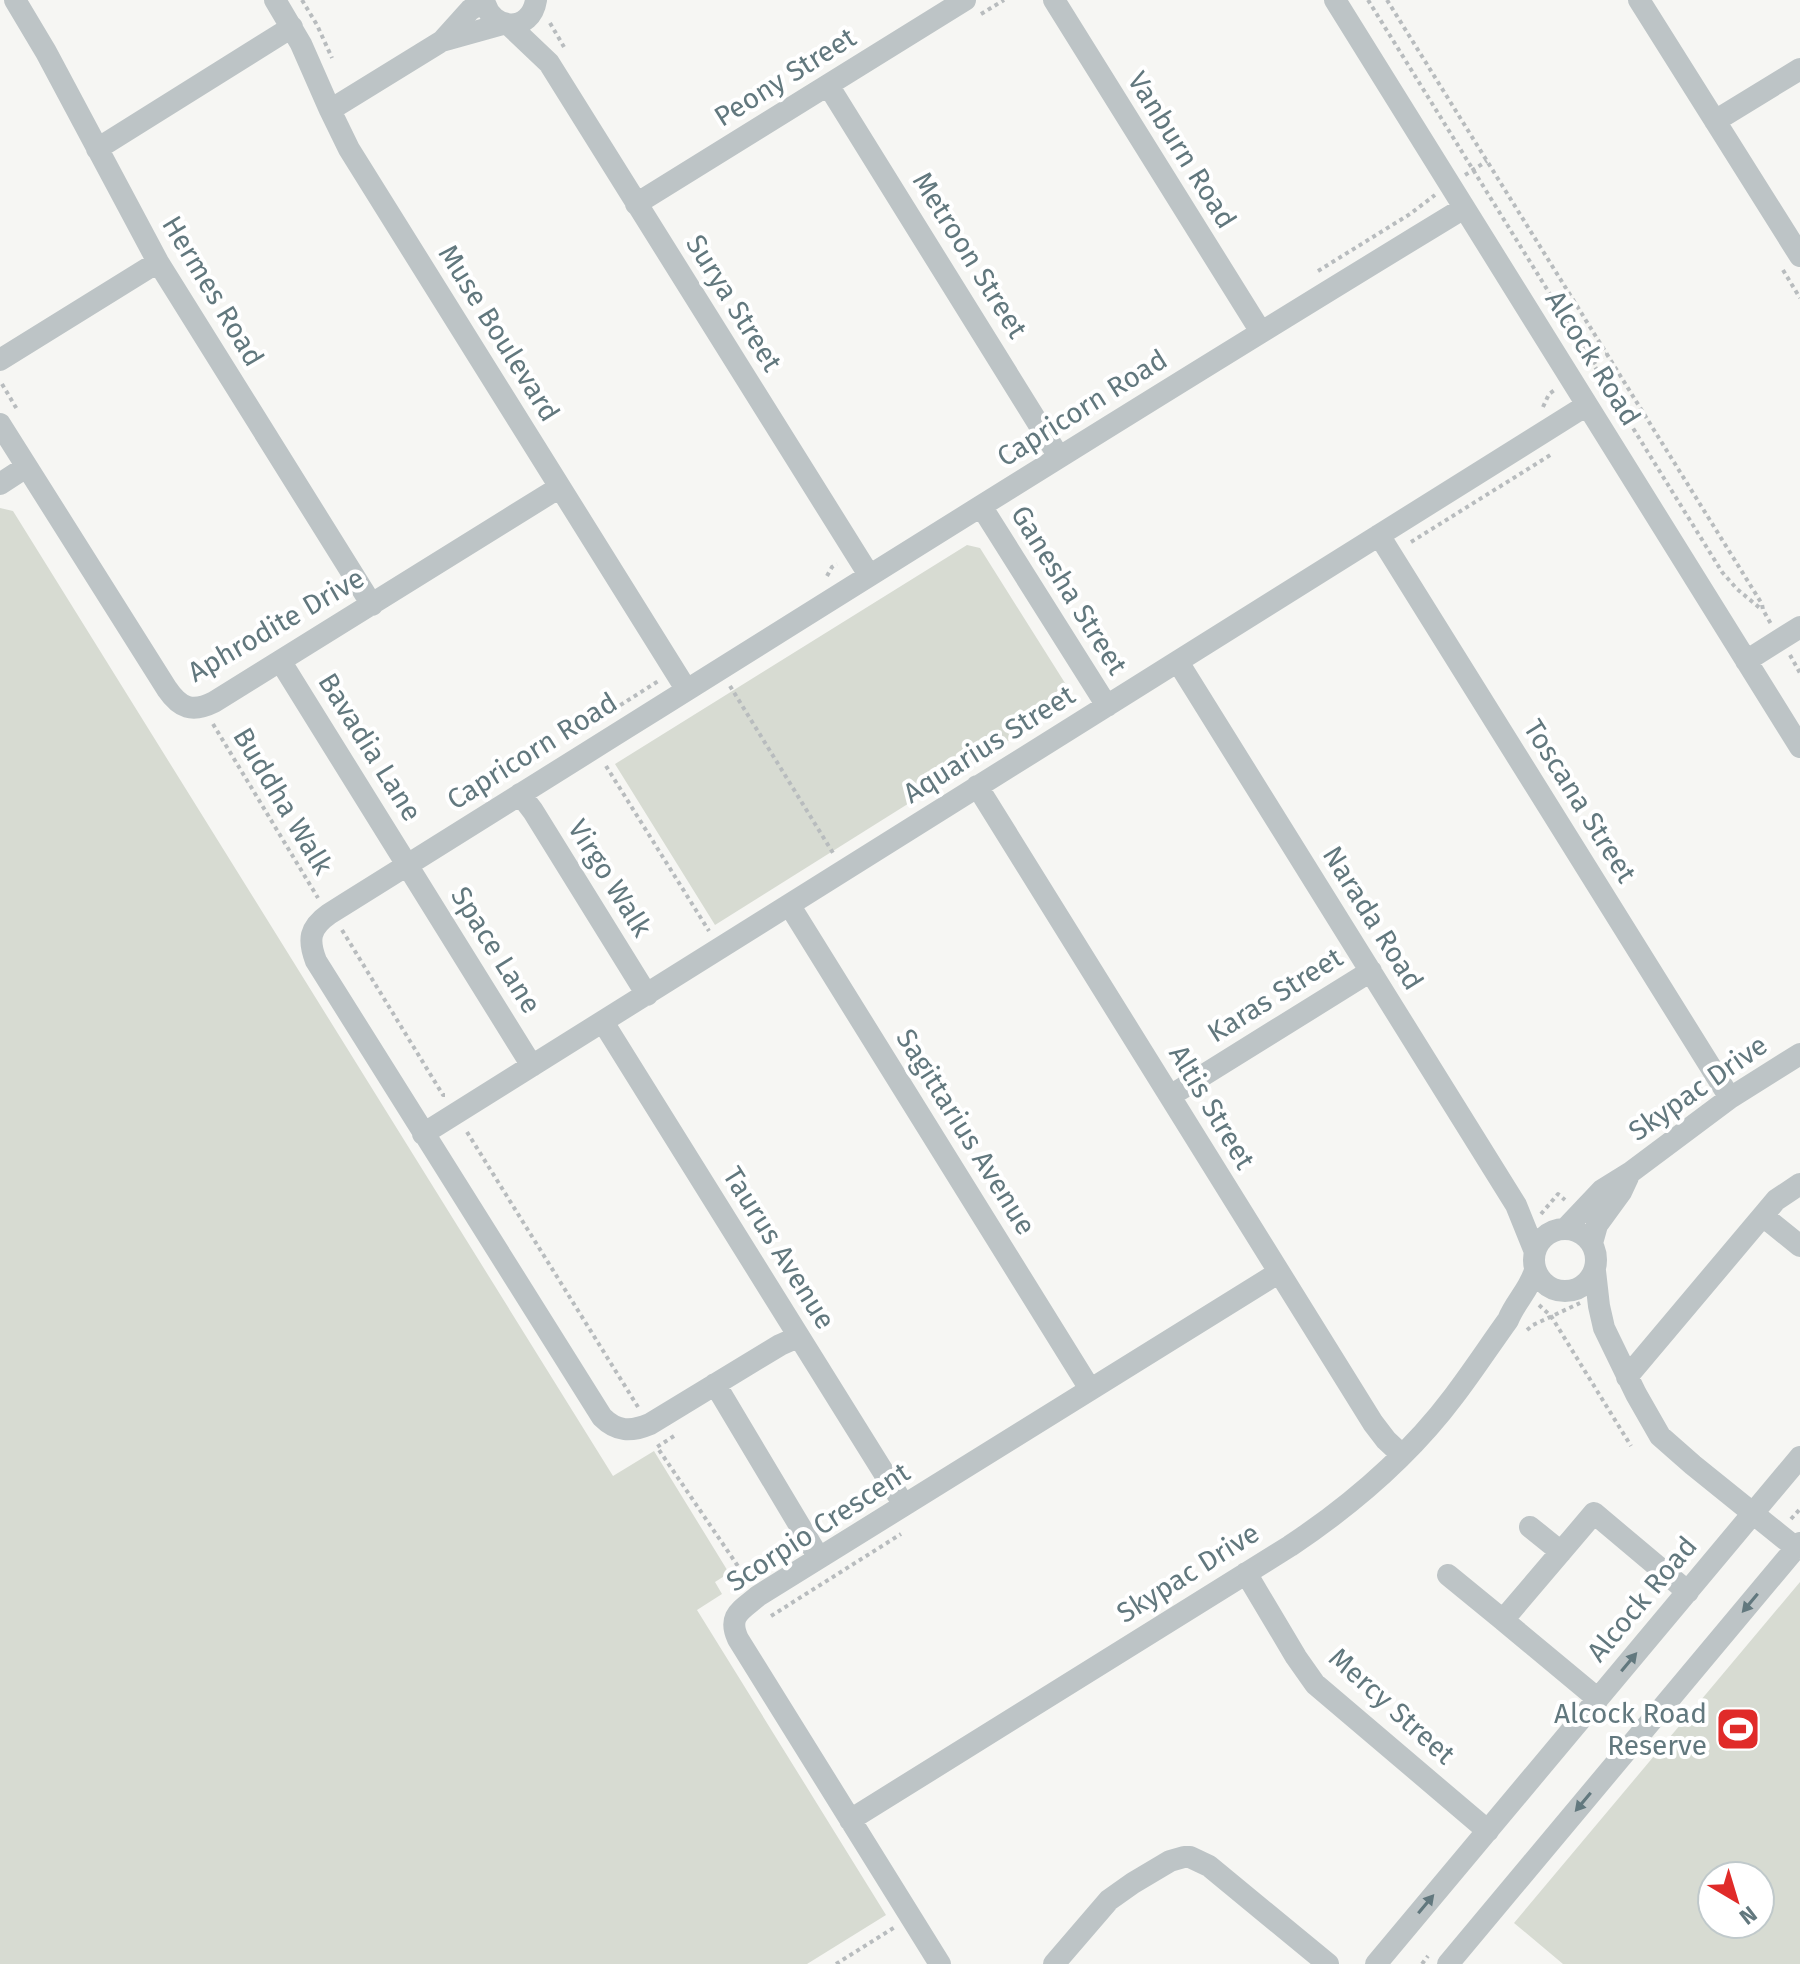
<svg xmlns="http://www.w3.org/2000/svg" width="1800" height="1964" viewBox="0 0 1800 1964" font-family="'Fira Sans',sans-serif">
	<rect width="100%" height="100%" fill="#f6f6f3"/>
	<!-- green -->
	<path fill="#d7dbd2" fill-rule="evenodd" d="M0,508l13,3 600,965 41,-25 75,122 -14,9 7,12 -25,16 189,305 -79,49h-807z
		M967,545l13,3 90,143 -3,13 -352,221 -100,-161z
		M1800,1582v382h-237l-49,-41zM1712,1876h48v48h-48z"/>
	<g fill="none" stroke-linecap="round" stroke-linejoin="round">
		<!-- path -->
		<path stroke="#b8bcbe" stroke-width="4" stroke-dasharray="4 4" stroke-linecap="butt" d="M302,0l15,25 15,33
			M1368,0l354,572 15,17 24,20
			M1387,0l375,604 1,6 8,14
			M981,14l23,-14
			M550,23l14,24
			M1465,175l22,-14
			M1783,270l17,28
			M1318,271l92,-57 25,-19
			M1586,368l21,-14
			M2,384l16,27
			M1543,407l6,-13 7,-5
			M1411,542l141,-88
			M827,576l5,-9 5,-3
			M1790,655l10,18
			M730,686l103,167
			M600,718l60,-38
			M213,724l105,174
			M606,766l103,165
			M342,930l101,165h2
			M467,1132l171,275
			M1541,1214l17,-20 7,6
			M1539,1305l12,11 80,130
			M1527,1330l6,-5 47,-22
			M674,1436l-17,11 89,131
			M1791,1519l9,-10
			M771,1616l130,-82
			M836,1964l59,-37
			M1422,1964l6,-8"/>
		<!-- minor -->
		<path stroke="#bdc4c6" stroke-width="22" d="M15,0l31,52 112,210 214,343
			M275,0l26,44 29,66 19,39 337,540
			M484,0c7,32 47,33 52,0
			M1054,0l207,332
			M1335,0l465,747
			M1639,0l161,256
			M509,25l40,38 320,512
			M443,40l27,-30 14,-9
			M828,85l231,372
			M330,110l112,-69 61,-17
			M1715,121l85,-52
			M97,149l195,-122
			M636,204l329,-204
			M0,360l158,-98
			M0,424l167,265c13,19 25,24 47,13l346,-215
			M0,484l26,-17
			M981,506l126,200
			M1379,535l351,563
			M1746,661l54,-34
			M281,662l251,404
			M1178,662l338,543 19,47
			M977,786l396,637 13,17 16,15
			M520,794l13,17 114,184
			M790,906l300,483
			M603,1022l301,483
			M1170,1096l201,-125
			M423,1134l1164,-729
			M1763,1216l37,30
			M1566,1228l36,-38 29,-18 99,-74 70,-44
			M1534 1260a31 31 0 1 1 62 0a31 31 0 1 1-62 0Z
			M1592,1243l5,-18 24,-33 7,-15
			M1595,1271l4,35 5,22 32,66 24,42 33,29 103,83
			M798,1337l-18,8 -130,79c-19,8 -33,8 -48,-7l-286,-456c-8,-21 -7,-33 13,-47 378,-236 754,-474 1135,-706
			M1627,1377l149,-177 24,-16
			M715,1384l104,174
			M1530,1527l31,25
			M1246,1573l50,84 19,27 173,147
			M1448,1575l55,45
			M1598,1699l-95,-79 91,-107 94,79
			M850,1820l440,-274c63,-42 119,-90 164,-150 19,-25 36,-51 54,-76 7,-18 22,-31 27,-50
			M940,1964l-202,-325c-11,-24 4,-29 20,-43l520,-323
			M1054,1964l55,-64 24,-17 37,-22 14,-4h6l19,9 119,98
			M1376,1964l424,-507
			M1448,1964l352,-421"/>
	</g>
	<!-- one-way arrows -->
	<defs><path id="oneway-solid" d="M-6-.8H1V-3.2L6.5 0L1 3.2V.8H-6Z" transform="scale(2)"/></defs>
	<g fill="#62787e">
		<use href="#oneway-solid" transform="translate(1750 1603) rotate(130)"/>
		<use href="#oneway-solid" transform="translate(1629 1662) rotate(-50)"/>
		<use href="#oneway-solid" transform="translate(1583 1802) rotate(130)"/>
		<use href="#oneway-solid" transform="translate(1426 1904) rotate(-50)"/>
	</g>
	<!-- icons -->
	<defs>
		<g id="stadium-square" transform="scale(2.3)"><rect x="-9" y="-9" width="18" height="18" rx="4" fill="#e02b29" stroke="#fff"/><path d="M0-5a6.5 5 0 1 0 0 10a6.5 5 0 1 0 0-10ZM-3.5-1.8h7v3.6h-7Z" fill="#fff"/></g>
	</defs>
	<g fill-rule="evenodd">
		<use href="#stadium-square" x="1738" y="1729"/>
	</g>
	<g text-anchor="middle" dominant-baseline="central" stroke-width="8" stroke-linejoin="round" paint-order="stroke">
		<!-- street labels -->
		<g font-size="28" fill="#62787e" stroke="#fff">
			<text transform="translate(785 77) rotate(-32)">Peony Street</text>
			<text transform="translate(1182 150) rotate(58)">Vanburn Road</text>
			<text transform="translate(970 255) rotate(58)">Metroon Street</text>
			<text transform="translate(213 291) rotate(59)">Hermes Road</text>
			<text transform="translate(734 303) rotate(58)">Surya Street</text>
			<text transform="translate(499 333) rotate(58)">Muse Boulevard</text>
			<text transform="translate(1593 358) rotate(58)">Alcock Road</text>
			<text transform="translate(1082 408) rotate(-32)">Capricorn Road</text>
			<text transform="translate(1069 590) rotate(58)">Ganesha Street</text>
			<text transform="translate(276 625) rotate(-30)">Aphrodite Drive</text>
			<text transform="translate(989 744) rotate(-32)">Aquarius Street</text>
			<text transform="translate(370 747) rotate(58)">Bavadia Lane</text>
			<text transform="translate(532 751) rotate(-32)">Capricorn Road</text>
			<text transform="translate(283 801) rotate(59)">Buddha Walk</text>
			<text transform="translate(1580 801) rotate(58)">Toscana Street</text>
			<text transform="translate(610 878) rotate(58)">Virgo Walk</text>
			<text transform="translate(1373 918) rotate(58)">Narada Road</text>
			<text transform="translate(496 950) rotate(58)">Space Lane</text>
			<text transform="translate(1275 995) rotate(-32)">Karas Street</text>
			<text transform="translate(1698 1088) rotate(-35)">Skypac Drive</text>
			<text transform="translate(1212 1107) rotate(59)">Altis Street</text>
			<text transform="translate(966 1132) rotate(58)">Sagittarius Avenue</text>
			<text transform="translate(779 1248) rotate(58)">Taurus Avenue</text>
			<text transform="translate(818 1527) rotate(-33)">Scorpio Crescent</text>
			<text transform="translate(1188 1573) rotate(-32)">Skypac Drive</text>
			<text transform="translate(1642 1599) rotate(-50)">Alcock Road</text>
			<text transform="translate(1392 1706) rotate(42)">Mercy Street</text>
		</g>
		<!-- poi labels -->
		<g font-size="28" fill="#62787e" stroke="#fff" text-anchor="end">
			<text x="1707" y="1713">Alcock Road<tspan x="1707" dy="32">Reserve</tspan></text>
		</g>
	</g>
	<!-- north arrow -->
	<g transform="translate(1736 1900) rotate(142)"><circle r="38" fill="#ffffff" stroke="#c0c9cb" stroke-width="2"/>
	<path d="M0-6L14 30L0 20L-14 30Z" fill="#e02b29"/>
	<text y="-12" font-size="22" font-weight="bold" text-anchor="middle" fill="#62787e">N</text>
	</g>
</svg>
